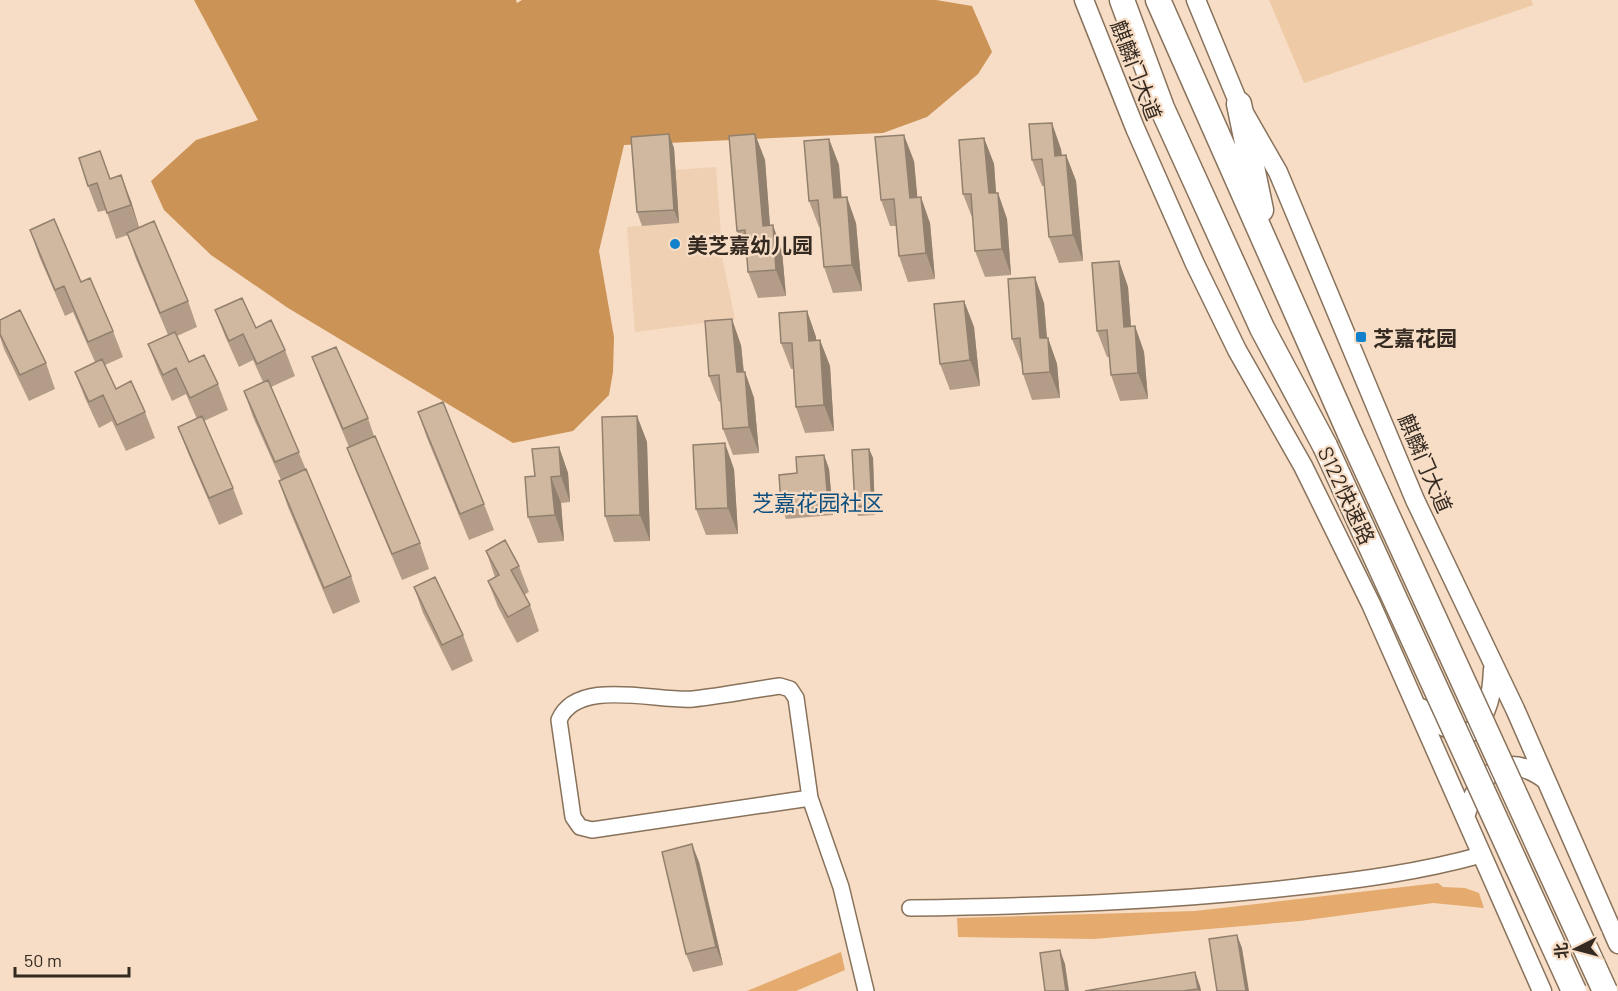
<svg xmlns="http://www.w3.org/2000/svg" width="1618" height="991" viewBox="0 0 1618 991" font-family="Barlow,'Noto Sans SC',sans-serif">
	<rect width="100%" height="100%" fill="#f7ddc5"/>
	<!-- built -->
	<path fill="#efd0b2" d="M716,167l7,95 12,57 -100,13 -8,-105 52,-4 -4,-53z"/>
	<!-- green -->
	<path fill="#efcaa6" d="M1269,0h262l2,5 -229,78z"/>
	<!-- forest -->
	<path fill="#cc9357" d="M194,0h322l1,3 5,-3h414l36,6 20,46 -14,22 -51,43 -44,16 -259,12 -25,106 15,86 -1,35 -4,23 -36,36 -60,12 -225,-135 -77,-53 -47,-45 -13,-29 45,-41 62,-20z"/>
	<!-- water -->
	<path fill="#e4aa6e" d="M1438,883l5,4 22,1 14,5 5,15 -51,-5 -133,18 -206,18 -136,-2 -1,-19 238,-7z
		M841,952l4,18 -49,21h-49z"/>
	<g fill="none" stroke-linecap="round" stroke-linejoin="round">
		<!-- minor casing -->
		<g stroke="#88725b" stroke-width="18">
			<path id="minor" d="M810,798l-218,32 -12,-3 -7,-10 -14,-97c18,-43 98,-18 134,-21 29,-3 58,-9 87,-13l10,3 6,9 14,100 31,89 25,104
				M910,908c129,-2 258,-6 387,-21 62,-7 123,-15 184,-32"/>
		</g>
		<!-- tertiary casing -->
		<g stroke="#88725b" stroke-width="21">
			<path id="tertiary" d="M1084,0l51,128 60,136 42,86 66,116 68,138 171,387
				M1196,0l43,104 39,68 137,328 100,209 103,235
				M1421,708c14,16 28,25 50,24 18,-18 21,-39 22,-63
				M1465,817c13,-43 40,-68 81,-37"/>
		</g>
		<!-- trunk casing -->
		<g stroke="#88725b" stroke-width="27">
			<path id="trunk" d="M1122,0l40,108 100,220 63,118
				M1158,0l192,434
				M1239,104l22,106"/>
		</g>
		<!-- minor -->
		<use href="#minor" stroke="#fff" stroke-width="15"/>
		<!-- tertiary -->
		<use href="#tertiary" stroke="#fff" stroke-width="18"/>
		<!-- trunk -->
		<use href="#trunk" stroke="#fff" stroke-width="24"/>
		<!-- trunk-bridge casing -->
		<g stroke="#88725b" stroke-width="27" stroke-linecap="butt">
			<path id="trunk-bridge" d="M1350,434l255,557
				M1325,446l249,545"/>
		</g>
		<!-- trunk-bridge -->
		<use href="#trunk-bridge" stroke="#fff" stroke-width="24"/>
	</g>
	<!-- wall -->
	<path fill="#b39d89" d="M755,134l10,26 5,66 12,25 4,45 -28,2 -10,-26 -1,-15 -10,-26z
		M984,138l10,26 2,29h2l9,26 4,56 -26,2 -10,-26 -2,-31 -10,-26z
		M829,139l10,26 2,32 15,26 6,68 -29,2 -9,-26 -4,-40h-1l-10,-26z
		M674,148l5,75 -37,3 -5,-14z
		M1061,149l1,6h4l10,26 7,80 -24,2 -10,-26 -4,-51h-3l-10,-26z
		M914,161l3,36 13,26 5,56 -27,3 -9,-26 -3,-30h-6l-9,-26z
		M111,179l20,22 8,26 49,74 9,26 -20,9 12,26 29,22 10,26 -24,11 29,67 10,26 -24,11 -31,-72 -10,-26 19,-8 -11,-25 -14,7 -14,-31 -10,-26 20,-9 -32,-76 -8,-24 -12,4 -10,-29 -8,2 -10,-26z
		M30,230l51,52 32,49 10,26 -18,8 11,24 29,23 10,26 -29,13 -14,-30 -13,7 -14,-30 -10,-26 20,-10 -22,-50 -8,4 -26,-60z
		M1119,261l9,26 3,40 4,-1 9,26 4,47 -28,2 -9,-26 -2,-18h-2l-10,-26z
		M964,301l10,26 6,59 -30,4 -10,-26z
		M1044,303l3,35h1l9,26 3,34 -28,2 -9,-26 -1,-9 -10,-26z
		M215,310l41,18 29,22 10,26 -24,11 80,189 9,26 -27,12 -45,-107 -9,-26 2,-1 -28,-63 -9,-26 19,-9 -10,-22 -14,7 -14,-31z
		M807,311l9,26v3h4l10,26 4,65 -29,2 -9,-26 -3,-38h-2l-10,-26z
		M0,320l46,43 9,26 -26,12 -25,-52 -4,-12z
		M741,345l3,27h1l9,26 5,55 -26,2 -10,-26 -2,-28 -2,1 -10,-26z
		M312,357l56,61 6,18 46,107 9,26 -27,11 -45,-106 -10,-26 2,-1 -27,-64z
		M418,412l66,92 10,26 -25,10 -42,-102z
		M637,416l10,26 3,99 -36,1 -9,-26z
		M559,447l9,26 2,29 -9,1 3,38 -26,2 -10,-26 7,-41z
		M869,449l4,9 2,57 -17,1 -3,-10z
		M824,455l5,14 4,46 -47,4 -5,-14 16,-32z
		M734,469l4,65 -32,1 -10,-26z
		M486,551l33,15 10,26 -5,3 6,10 9,26 -22,12 -19,-36 -10,-26 7,-4z
		M414,587l49,48 10,26 -21,10 -29,-58z
		M699,862l24,103 -30,7 -7,-18z
		M1195,972l6,19h-116z"/>
	<!-- shaded-wall -->
	<path fill="#92806f" d="M1052,123l9,26 3,33 -9,-26z
		M669,134l5,14 5,75 -5,-13z
		M755,134l10,26 7,92 -9,-26z
		M904,135l10,26 6,63 -10,-26z
		M984,138l10,26 4,55 -9,-26z
		M829,139l10,26 5,59 -10,-26z
		M1066,155l10,26 7,80 -10,-26z
		M121,175l10,26 9,30 -9,-26z
		M998,193l9,26 4,56 -9,-26z
		M847,197l9,26 6,68 -10,-26z
		M921,197l9,26 5,56 -9,-26z
		M773,225l9,26 4,45 -10,-26z
		M1119,261l9,26 5,66 -9,-26z
		M1035,277l9,26 5,61 -9,-26z
		M964,301l10,26 6,59 -10,-26z
		M807,311l9,26 2,30 -9,-26z
		M732,319l9,26 5,53 -9,-26z
		M1135,326l9,26 4,47 -10,-26z
		M1048,338l9,26 3,34 -10,-26z
		M820,340l10,26 4,65 -10,-26z
		M745,372l9,26 5,55 -10,-26z
		M637,416l10,26 3,99 -10,-26z
		M725,443l9,26 4,65 -10,-26z
		M559,447l9,26 2,29 -9,-26z
		M869,449l4,9 2,57 -3,-9z
		M824,455l5,14 4,46 -5,-13z
		M551,477l10,26 3,38 -9,-26z
		M692,844l7,18 24,103 -7,-18z
		M1237,935l5,13 7,43h-3z
		M1060,950l5,14 4,27h-3z
		M1195,972l5,14 1,5h-2l-1,-2z"/>
	<!-- building -->
	<path fill="#d0b79f" stroke="#92806f" stroke-width="1.5" d="M1052,123l3,33 11,-1 7,80 -24,2 -7,-78 -10,1 -3,-36z
		M669,134l5,76 -37,2 -6,-75z
		M755,134l8,92 10,-1 3,45 -28,2 -3,-42 -8,1 -8,-95z
		M904,135l6,63 11,-1 5,56 -27,3 -5,-57 -13,1 -6,-63z
		M984,138l5,55h9l4,56 -27,2 -4,-57h-8l-4,-54z
		M829,139l5,59 13,-1 5,68 -28,2 -6,-67 -9,1 -5,-60z
		M100,151l10,28 11,-4 10,30 -24,8 -10,-30 -9,3 -9,-28z
		M54,219l27,63 9,-4 23,53 -25,11 -24,-56 -9,4 -25,-60z
		M154,221l34,80 -28,12 -33,-80z
		M1119,261l5,66 11,-1 3,47 -27,2 -4,-45 -10,1 -5,-68z
		M1035,277l5,61h8l2,34 -27,2 -3,-36 -8,1 -4,-60z
		M242,298l14,30 15,-8 14,30 -28,14 -14,-30 -14,7 -14,-31z
		M964,301l6,59 -30,4 -6,-60z
		M20,310l26,53 -26,12 -20,-41v-14z
		M807,311l2,30 11,-1 4,65 -28,2 -4,-64h-11l-2,-30z
		M732,319l5,53h8l4,55 -26,2 -4,-54 -10,1 -4,-55z
		M175,332l14,30 15,-7 14,29 -28,14 -14,-30 -13,7 -15,-31z
		M336,347l32,71 -25,11 -31,-72z
		M102,359l14,30 15,-8 14,31 -28,13 -14,-30 -14,7 -14,-30z
		M268,380l31,72 -24,10 -31,-71z
		M443,402l41,102 -24,10 -42,-102z
		M202,416l31,72 -24,10 -31,-71z
		M637,416l3,99 -35,1 -3,-99z
		M375,436l45,107 -28,11 -45,-106z
		M725,443l3,65 -32,1 -3,-64z
		M559,447l2,29 -10,1 4,38 -27,2 -3,-40 10,-1 -3,-27z
		M869,449l3,57h-17l-3,-56z
		M824,455l4,47 -47,3 -2,-30 18,-2 -1,-16z
		M306,469l45,107 -27,12 -45,-107z
		M505,540l14,26 -8,4 19,35 -22,12 -20,-36 11,-6 -13,-24z
		M435,577l28,58 -21,10 -28,-58z
		M692,844l24,103 -30,7 -24,-102z
		M1237,935l9,56h-29l-8,-52z
		M1060,950l6,41h-21l-5,-38z
		M1195,972l3,17 -15,2h-98z"/>
	<!-- markers -->
	<g fill="#1280ca" stroke="#f7ddc5" stroke-width="2">
		<circle cx="675" cy="244" r="6"/>
		<rect x="1355" y="331" width="12" height="12" rx="3"/>
	</g>
	<g text-anchor="middle" dominant-baseline="central" stroke-width="4.5" stroke-linejoin="round" paint-order="stroke">
		<!-- street labels -->
		<g font-size="21" fill="#342a21" stroke="#f7ddc5">
			<text transform="translate(1137 70) rotate(69)">麒麟门大道</text>
			<text transform="translate(1426 463) rotate(67)">麒麟门大道</text>
			<text transform="translate(1347 495) rotate(65)">S122快速路</text>
		</g>
		<!-- poi labels -->
		<g font-size="21" font-weight="bold" fill="#342a21" stroke="#f7ddc5" text-anchor="start">
			<text x="687" y="244">美芝嘉幼儿园</text>
			<text x="1373" y="337">芝嘉花园</text>
		</g>
		<!-- neighbourhood labels -->
		<g font-size="22" fill="#0d507f" stroke="#f7ddc5">
			<text x="818" y="502">芝嘉花园社区</text>
		</g>
	</g>
	<!-- north arrow -->
	<g transform="translate(1576 949) rotate(264)" stroke="#f7ddc5" stroke-width="4.5" paint-order="stroke">
	<path d="M0-4.5L10 22L0 15L-10 22Z" fill="#342a21"/>
	<text y="-9" font-size="16" font-weight="bold" text-anchor="middle" fill="#342a21">北</text>
	</g>
	<!-- scale -->
	<path d="M15 967v9h114v-9" fill="none" stroke="#342a21" stroke-width="3"/>
	<text x="24" y="967" font-size="18" fill="#342a21" stroke="#f7ddc5" stroke-width="4.5" paint-order="stroke">50 m</text>
</svg>
